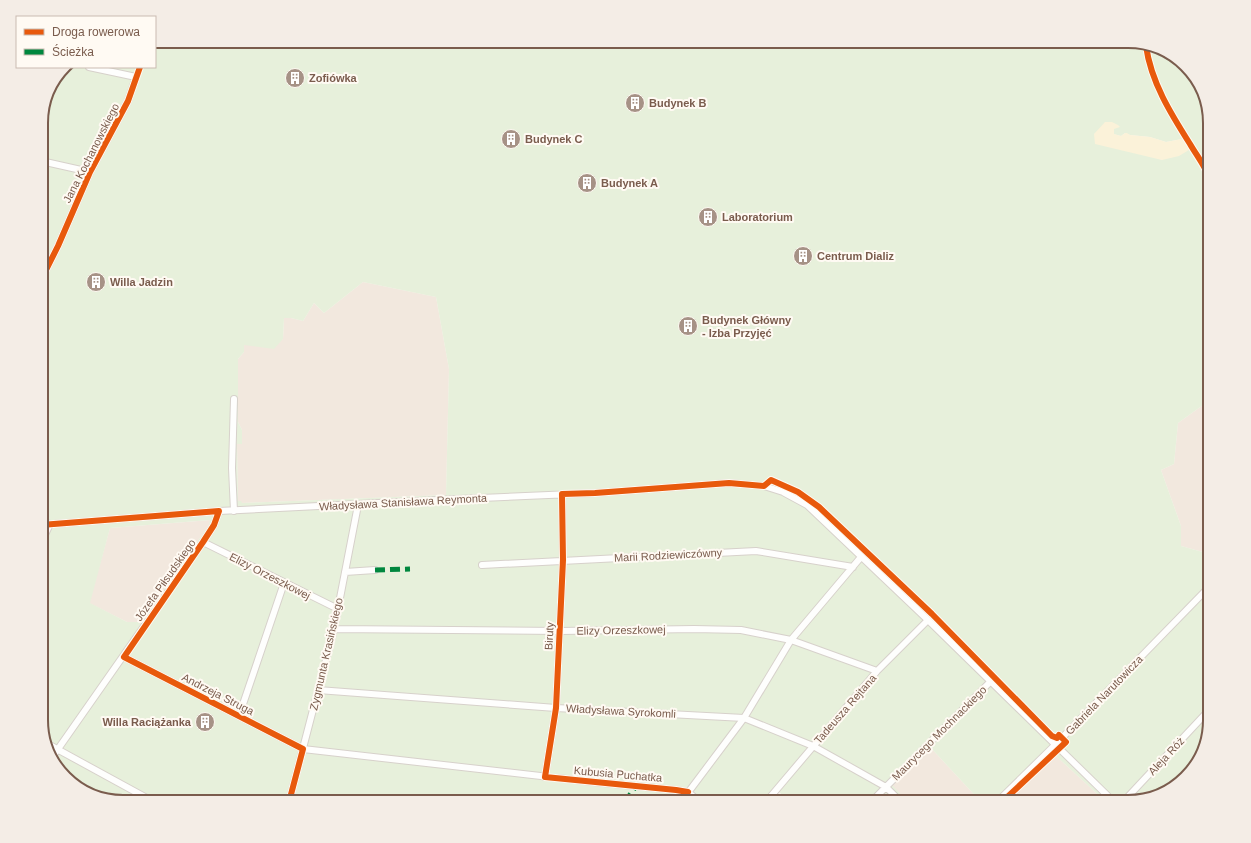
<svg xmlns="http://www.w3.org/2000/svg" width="1251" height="843" viewBox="0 0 1251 843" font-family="Arial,sans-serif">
	<rect width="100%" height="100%" fill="#f9f5f0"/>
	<!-- residential -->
	<path fill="#f2e8de" d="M363,282l73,15 13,72 -3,126 -205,8 -3,-2 -1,-57h5v-14l-4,-8v-63l6,-7v-7l39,-6 1,-21h7l12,3 11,-18 10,10z
		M1210,400v154l-29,-8v-20l-20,-56 13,-6 4,-41z
		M211,520l-2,5 -68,97h-14l-38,-19 21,-75z
		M931,748l50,54h-73l-16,-16z
		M1055,755l51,47h-99z"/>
	<!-- green -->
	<path fill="#e7f0db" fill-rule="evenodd" d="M155,41h973l46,14 25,27 11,40v278l-32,23 -4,41 -13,6 20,56v20l29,8v167l-14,45 -31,27 -36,9h-23l-51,-47 -48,47h-26l-50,-54 -39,37 16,17h-118l-12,-11 -9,11h-646l-46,-14 -25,-27 -11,-36v-607l8,-31 14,-20h92zM1114,129l-1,5 8,2 4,-3 5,2 20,2 16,5 16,-3 -20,21 -68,-26zM363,282l73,15 13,72 -3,126 -204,8 -1,-2h-3l-1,-57h5v-14l-4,-8v-63l6,-7v-7l30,4 9,-10 1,-21h7l12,3 11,-18 10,10zM210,520l-1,5 -68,97h-14l-37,-19 20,-75z"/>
	<!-- sand -->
	<path fill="#fbf2d9" d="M1105,122h7l6,3 2,2 -6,2v5l7,2 4,-3h2l3,2 20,2 16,5 16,-3 7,11 -10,6 -17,4 -67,-16 -1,-10z"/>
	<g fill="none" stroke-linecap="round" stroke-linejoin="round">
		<!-- minor casing -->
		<g stroke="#d7d1cb" stroke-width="8">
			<path id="minor" d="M41,161l49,11
				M41,280l17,-34 32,-74 38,-71 8,-24 -47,-10
				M234,511l-2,-43 2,-69
				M41,525l178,-14 239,-12 137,-6 134,-10 35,3 19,6 24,13 121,115 186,182
				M203,542l135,67
				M41,543l9,-19
				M482,565l274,-14 97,16
				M345,572l30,-2
				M334,629l226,2 134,-2 47,1 50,10 86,31
				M124,657l179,92 290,33 83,8 12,2 12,10
				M318,690l238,18 188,10 69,28 73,41 15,15
				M239,716l45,-133
				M46,743l108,59
				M51,759l152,-217 11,-17 5,-14
				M545,777l11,-69 7,-148 -1,-66
				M289,802l45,-173 24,-124
				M681,802l63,-84 47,-78 70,-83
				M766,802l111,-131 51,-51
				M871,802l119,-120
				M997,802l58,-57 155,-159
				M1123,802l87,-93"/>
		</g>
		<!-- minor -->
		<use href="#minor" stroke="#fefefd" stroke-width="6"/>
		<!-- quiet -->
		<path stroke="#00873e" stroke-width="5" stroke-dasharray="10 5" stroke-linecap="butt" d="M375,570l35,-1
			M625,802l11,-16"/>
		<!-- cycleway casing -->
		<g stroke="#fffaf3" stroke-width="8">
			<path id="cycleway" d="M1146,46c5,36 25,68 44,98 7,12 15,22 20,35
				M41,280l17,-34 32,-74 38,-71 12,-34
				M41,525l178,-14 -5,14 -11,17 -79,115 179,92 -14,53
				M681,802l7,-10 -12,-2 -131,-13 11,-69 7,-148 -1,-66 33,-1 134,-10 35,3 7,-6 27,12 21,15 113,107 120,122 5,2 2,-3 7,7 -64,60"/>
		</g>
		<!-- cycleway -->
		<use href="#cycleway" stroke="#e8590c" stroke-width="6"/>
	</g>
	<!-- icons -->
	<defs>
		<g id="building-disc" transform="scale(1)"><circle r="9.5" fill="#a69286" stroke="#fffaf3"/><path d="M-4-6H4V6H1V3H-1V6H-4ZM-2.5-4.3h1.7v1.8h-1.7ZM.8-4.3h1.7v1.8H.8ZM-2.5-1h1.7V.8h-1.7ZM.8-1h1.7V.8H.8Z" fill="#fff"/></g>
	</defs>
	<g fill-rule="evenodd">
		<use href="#building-disc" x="295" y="78"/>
		<use href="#building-disc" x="635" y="103"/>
		<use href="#building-disc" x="511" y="139"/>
		<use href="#building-disc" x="587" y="183"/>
		<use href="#building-disc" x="708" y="217"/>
		<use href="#building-disc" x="803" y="256"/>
		<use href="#building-disc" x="96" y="282"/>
		<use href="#building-disc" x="688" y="326"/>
		<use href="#building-disc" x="205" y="722"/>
	</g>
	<g text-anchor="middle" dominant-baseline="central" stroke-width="4" stroke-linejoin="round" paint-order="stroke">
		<!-- poi labels -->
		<g font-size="11" font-weight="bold" fill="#7a5c4d" stroke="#fffaf3" text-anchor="start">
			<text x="309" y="78">Zofiówka</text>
			<text x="649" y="103">Budynek B</text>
			<text x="525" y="139">Budynek C</text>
			<text x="601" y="183">Budynek A</text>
			<text x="722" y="217">Laboratorium</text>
			<text x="817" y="256">Centrum Dializ</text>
			<text x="110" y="282">Willa Jadzin</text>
			<text x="702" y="320">Budynek Główny<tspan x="702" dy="13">- Izba Przyjęć</tspan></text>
			<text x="191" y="722" text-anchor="end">Willa Raciążanka</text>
		</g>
		<!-- street labels -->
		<g font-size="11" fill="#7a5c4d" stroke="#fffaf3">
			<text transform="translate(91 153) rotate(-63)">Jana Kochanowskiego</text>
			<text transform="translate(403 502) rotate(-3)">Władysława Stanisława Reymonta</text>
			<text transform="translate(668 555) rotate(-3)">Marii Rodziewiczówny</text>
			<text transform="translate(270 576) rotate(27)">Elizy Orzeszkowej</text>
			<text transform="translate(165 580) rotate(-55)">Józefa Piłsudskiego</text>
			<text transform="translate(621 630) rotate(-1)">Elizy Orzeszkowej</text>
			<text transform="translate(549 636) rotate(-87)">Biruty</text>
			<text transform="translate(326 654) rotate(-77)">Zygmunta Krasińskiego</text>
			<text transform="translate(218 694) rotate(27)">Andrzeja Struga</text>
			<text transform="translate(1104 695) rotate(-46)">Gabriela Narutowicza</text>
			<text transform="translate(845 709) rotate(-49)">Tadeusza Rejtana</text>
			<text transform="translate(621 711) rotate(3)">Władysława Syrokomli</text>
			<text transform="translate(939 733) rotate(-45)">Maurycego Mochnackiego</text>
			<text transform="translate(1166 756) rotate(-47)">Aleja Róż</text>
			<text transform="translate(618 774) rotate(5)">Kubusia Puchatka</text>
		</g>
	</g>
	<!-- crop -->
	<path d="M0 0H1251V843H0ZM123 48H1128A75 75 0 0 1 1203 123V720A75 75 0 0 1 1128 795H123A75 75 0 0 1 48 720V123A75 75 0 0 1 123 48Z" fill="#f4ede6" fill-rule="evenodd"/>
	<path fill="none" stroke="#7a5c4d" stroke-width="2" d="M123 48H1128A75 75 0 0 1 1203 123V720A75 75 0 0 1 1128 795H123A75 75 0 0 1 48 720V123A75 75 0 0 1 123 48Z"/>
	<!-- legend -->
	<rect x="16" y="16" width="140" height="52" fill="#fffaf3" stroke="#cabbb1"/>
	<rect x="24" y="29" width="20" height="6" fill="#e8590c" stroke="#cabbb1"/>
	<text x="52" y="36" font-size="12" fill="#7a5c4d">Droga rowerowa</text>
	<rect x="24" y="49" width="20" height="6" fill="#00873e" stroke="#cabbb1"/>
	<text x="52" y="56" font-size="12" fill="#7a5c4d">Ścieżka</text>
</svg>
